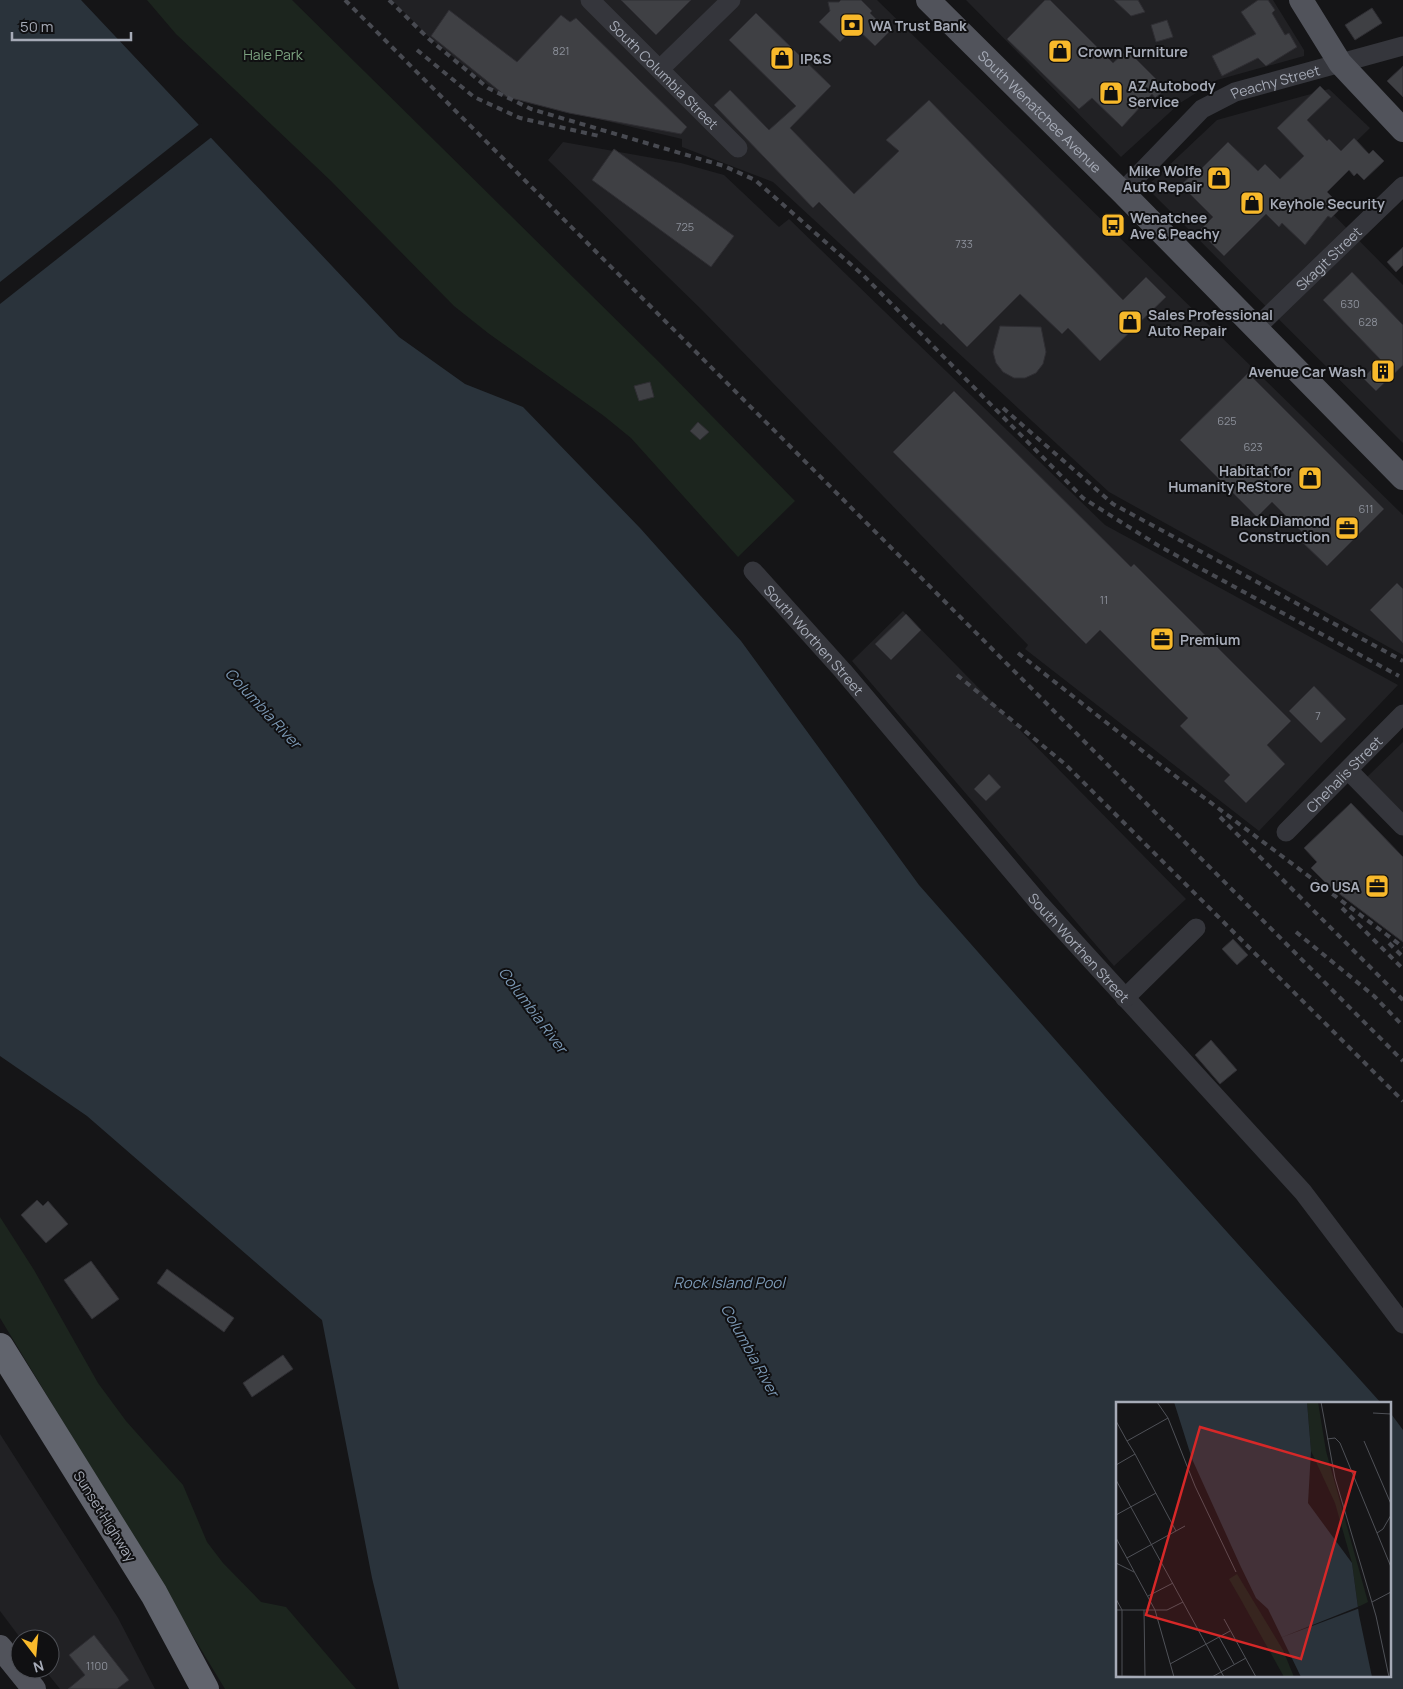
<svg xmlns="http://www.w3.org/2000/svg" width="1403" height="1689" viewBox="0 0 1403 1689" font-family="Manrope,sans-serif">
	<rect width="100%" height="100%" fill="#151517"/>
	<!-- built -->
	<path fill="#212124" d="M392,0h485l526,515v140l-294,-163 -336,-310 -91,-35v-8l-180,-43 -70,-56z
		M966,0h307l31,50v6l-87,24 -37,23 -59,54z
		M1329,89l41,39 -62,61 95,96v158l-257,-256 71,-67z
		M563,142l118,21 43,12 55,52 10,-8 316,306 293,160 -139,146 -234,-182 3,-4 -325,-334 -155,-151z
		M903,611l283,288 -72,67 -262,-305z
		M1403,742v73l-37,-37z
		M0,1434l118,184 37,71h-95l-16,-20h6v-30h-29l-21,-28z"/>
	<!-- green -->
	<path fill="#1c251e" d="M147,0h145l368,363 135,138 -57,56 -107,-119 -27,-22 -116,-83 -34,-27 -123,-125 -155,-147z
		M0,1217l34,53 64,113 28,38 57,64 24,57 16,21 38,39 25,5 70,82h-131l-225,-371z"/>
	<!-- water -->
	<path fill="#2a333b" d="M0,0h81l318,337 66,47 58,23 117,121 101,113 178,244 191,217 271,301h-264v272h272v-264l14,19v259h-1004l-27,-111 -50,-258 -235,-204 -87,-60z"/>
	<!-- pier -->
	<path fill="#151517" d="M201,123l12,13 -213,168v-22z"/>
	<!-- building -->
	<path fill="#3f4044" stroke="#2f2e33" d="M621,0h70l-35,35z
		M841,0h20l11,11 -2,2 19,19 -14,14 -20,-19 -15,15 -21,-20 11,-11 -2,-9h11z
		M1045,0h5l63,63 14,-13 39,39 -11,9 -3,-4 -30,33 -30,-29 -13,11 -72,-70z
		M1114,0h24l7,12 -14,4z
		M1258,0h10l7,10 -3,3 13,22 4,-2 8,14 -31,19 -8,-8 -36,18 -10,-20 44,-22 -15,-22z
		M1372,8l10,15 -27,17 -10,-15z
		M449,10l68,52 44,-47 9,7 6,-4 111,109 -6,7 -112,-21 -62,-16 -76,-61z
		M756,13l75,73 -41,42 64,66 45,-43 -13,-11 43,-40 194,200 23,-23 20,20 -66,64 -32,-33 -6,6 -42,-40 -53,53 -24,-24 -2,2 -122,-123 -6,6 -99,-103 16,-15 39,40 27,-24 -67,-66z
		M1167,20l6,17 -17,5 -5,-17z
		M1403,66v31l-16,-16z
		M1320,86l11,11 -24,23 20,21 2,-2 12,12 13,-13 15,16 4,-4 11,11 -20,19 -7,-7 -3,3 -5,-6 -22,22 15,15 -11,11 -3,-2 -23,29 -23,-22 -3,4 -13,-13 -42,42 -25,-25 14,-14 -32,-32 16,-15 2,1 29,-29 30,29 7,-7 15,15 24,-23 -27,-28z
		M614,149l120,87 -23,31 -119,-87z
		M1403,247v18l-7,7 -9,-10z
		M1352,272l51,53v40l-27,26 -13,-13 18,-18 -58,-60z
		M1000,326l41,1 5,25 -3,12 -7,9 -11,5h-11l-11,-6 -7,-9 -3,-11z
		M1248,373l136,136 -57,57 -26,-25 5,-5 -34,-34 -15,15 -77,-77z
		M650,382l4,15 -15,4 -5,-15z
		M954,391l177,176 3,-3 157,157 -24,24 18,19 -39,39 -22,-22 6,-6 -50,-49 8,-8 -88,-88 -14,14 -193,-192z
		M698,422l11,10 -9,8 -10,-9z
		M1397,583l6,6v54l-33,-33z
		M906,614l15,16 -30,30 -16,-16z
		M1314,686l32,33 -25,24 -32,-32z
		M989,774l12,13 -15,14 -12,-12z
		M1351,803l52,54v85l-74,-56 -18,-18 6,-6 -13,-14z
		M1233,939l15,16 -11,10 -15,-16z
		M1211,1040l26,30 -17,14 -25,-29z
		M37,1200l6,6 5,-5 20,23 -22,19 -25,-28z
		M91,1261l28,38 -27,20 -28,-39z
		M167,1269l67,49 -10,14 -67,-49z
		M283,1355l10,14 -41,28 -9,-14z
		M94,1635l35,45 -12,9h-49l17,-14 -16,-20z"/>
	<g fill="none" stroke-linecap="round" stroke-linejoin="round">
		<!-- minor -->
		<g stroke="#35363c" stroke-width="19">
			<path id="s1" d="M590,0l148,148"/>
			<path d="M660,69l71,-69"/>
			<path id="s2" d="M1122,192l80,-83 33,-17 168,-46"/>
			<path id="s3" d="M1255,329l148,-143"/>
			<path id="s4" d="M753,571l90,100 195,231 265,290 100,132"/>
			<path d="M1348,770l55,56"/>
			<path id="s5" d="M1286,832l117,-118"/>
			<path d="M1125,998l71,-70"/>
		</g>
		<!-- major -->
		<g stroke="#51535b" stroke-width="24">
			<path id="s6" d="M928,0l194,192 281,286"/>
			<path d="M1301,0l39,63 63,67"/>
			<path d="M0,1647l34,42"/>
		</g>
		<!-- highway -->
		<path stroke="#61646d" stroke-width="28" d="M0,1347l154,247 51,95"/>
		<!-- rail -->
		<path stroke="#484a51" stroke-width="4" stroke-dasharray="6 5" stroke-linecap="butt" d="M345,0l1058,1061
			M389,0l40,39 59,49 43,21 193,57 31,14 108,95 220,223 76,48 240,130
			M417,50l57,47 46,21 79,18
			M1003,408l110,96 290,157
			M1018,653l136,107 249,187
			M957,675l108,89 338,337
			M1220,817l183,183
			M1342,908l61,61
			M1296,932l78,64 29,30
			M1389,943l14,14"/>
	</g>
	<!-- icons -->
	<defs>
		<g id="bank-square" transform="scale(1.25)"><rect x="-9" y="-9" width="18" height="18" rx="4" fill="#f8b92b" stroke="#101012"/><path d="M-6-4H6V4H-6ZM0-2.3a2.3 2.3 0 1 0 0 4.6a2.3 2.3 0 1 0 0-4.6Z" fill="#111"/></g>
		<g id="shop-square" transform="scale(1.25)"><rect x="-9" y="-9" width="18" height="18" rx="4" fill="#f8b92b" stroke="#101012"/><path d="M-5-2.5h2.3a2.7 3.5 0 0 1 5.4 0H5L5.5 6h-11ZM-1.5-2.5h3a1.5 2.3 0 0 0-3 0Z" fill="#111"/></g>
		<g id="bus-square" transform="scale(1.25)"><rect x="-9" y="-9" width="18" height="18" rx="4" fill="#f8b92b" stroke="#101012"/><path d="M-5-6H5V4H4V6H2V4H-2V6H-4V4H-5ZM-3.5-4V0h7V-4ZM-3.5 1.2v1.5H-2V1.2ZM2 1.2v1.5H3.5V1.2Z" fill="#111"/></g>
		<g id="building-square" transform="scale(1.25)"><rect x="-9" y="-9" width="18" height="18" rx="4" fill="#f8b92b" stroke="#101012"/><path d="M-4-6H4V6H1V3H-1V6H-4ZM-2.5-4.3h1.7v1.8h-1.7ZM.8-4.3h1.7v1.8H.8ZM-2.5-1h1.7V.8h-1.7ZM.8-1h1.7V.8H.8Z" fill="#111"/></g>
		<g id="office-square" transform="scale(1.25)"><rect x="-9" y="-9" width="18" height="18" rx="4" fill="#f8b92b" stroke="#101012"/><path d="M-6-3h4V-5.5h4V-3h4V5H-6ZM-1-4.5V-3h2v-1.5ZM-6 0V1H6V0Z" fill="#111"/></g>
	</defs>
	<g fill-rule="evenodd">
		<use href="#bank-square" x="852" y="25"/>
		<use href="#shop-square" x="1060" y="51"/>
		<use href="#shop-square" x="782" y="58"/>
		<use href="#shop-square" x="1111" y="93"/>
		<use href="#shop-square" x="1219" y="178"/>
		<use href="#shop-square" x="1252" y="203"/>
		<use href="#bus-square" x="1113" y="225"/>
		<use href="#shop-square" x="1130" y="322"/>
		<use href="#building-square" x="1383" y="371"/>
		<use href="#shop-square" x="1310" y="478"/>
		<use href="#office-square" x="1347" y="528"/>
		<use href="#office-square" x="1162" y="639"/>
		<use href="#office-square" x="1377" y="886"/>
	</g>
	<g text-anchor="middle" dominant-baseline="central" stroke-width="4" stroke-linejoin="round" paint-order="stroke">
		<!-- number labels -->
		<g font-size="11" fill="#8c909a">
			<text x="561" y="50">821</text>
			<text x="685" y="226">725</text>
			<text x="964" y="243">733</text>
			<text x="1350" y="303">630</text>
			<text x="1368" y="321">628</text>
			<text x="1227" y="420">625</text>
			<text x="1253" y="446">623</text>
			<text x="1366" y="508">611</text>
			<text x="1104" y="599">11</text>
			<text x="1318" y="715">7</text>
			<text x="97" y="1665">1100</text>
		</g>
		<!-- poi labels -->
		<g font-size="14" font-weight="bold" fill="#a6abb7" stroke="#101012" text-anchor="start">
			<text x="870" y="25">WA Trust Bank</text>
			<text x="1078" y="51">Crown Furniture</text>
			<text x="800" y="58">IP&amp;S</text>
			<text x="1128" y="85">AZ Autobody<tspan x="1128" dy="16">Service</tspan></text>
			<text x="1202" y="170" text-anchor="end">Mike Wolfe<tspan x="1202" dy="16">Auto Repair</tspan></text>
			<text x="1270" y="203">Keyhole Security</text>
			<text x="1130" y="217">Wenatchee<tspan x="1130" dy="16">Ave &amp; Peachy</tspan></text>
			<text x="1148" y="314">Sales Professional<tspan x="1148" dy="16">Auto Repair</tspan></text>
			<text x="1366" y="371" text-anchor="end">Avenue Car Wash</text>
			<text x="1292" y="470" text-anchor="end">Habitat for<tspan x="1292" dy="16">Humanity ReStore</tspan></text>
			<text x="1330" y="520" text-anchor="end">Black Diamond<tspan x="1330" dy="16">Construction</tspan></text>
			<text x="1180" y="639">Premium</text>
			<text x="1360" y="886" text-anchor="end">Go USA</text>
		</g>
		<!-- park labels -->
		<g font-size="14" fill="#7ca380" stroke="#101012">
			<text x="273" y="54">Hale Park</text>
		</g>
		<!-- street labels -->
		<g font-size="14" fill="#a6abb7" stroke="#101012">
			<text stroke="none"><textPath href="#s1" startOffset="105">South Columbia Street</textPath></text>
			<text stroke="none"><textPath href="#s2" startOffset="194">Peachy Street</textPath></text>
			<text stroke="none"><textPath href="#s6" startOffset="158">South Wenatchee Avenue</textPath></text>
			<text stroke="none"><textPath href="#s3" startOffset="102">Skagit Street</textPath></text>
			<text stroke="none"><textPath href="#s4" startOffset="92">South Worthen Street</textPath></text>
			<text stroke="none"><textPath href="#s5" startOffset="82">Chehalis Street</textPath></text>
			<text stroke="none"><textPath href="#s4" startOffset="498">South Worthen Street</textPath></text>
			<text transform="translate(105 1516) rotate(58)">Sunset Highway</text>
		</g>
		<!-- water labels -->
		<g font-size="15" font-style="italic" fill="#7b98b4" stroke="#101012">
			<text transform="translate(263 708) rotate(47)">Columbia River</text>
			<text transform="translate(533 1010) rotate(53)">Columbia River</text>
			<text x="729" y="1282">Rock Island Pool</text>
			<text transform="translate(750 1350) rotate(61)">Columbia River</text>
		</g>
	</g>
	<!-- overview -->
	<g transform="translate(1116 1402)">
		<rect width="275" height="275" fill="#151517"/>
		<path d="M191,0h11l8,49 42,151 -10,5 -6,-44 -17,-60 -24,-52zM121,172l46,76 11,27h-10l-44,-79 -11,-19z" fill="#1c251e"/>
		<path d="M58,0h133l4,49 -3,52 44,60 7,52 13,62h-71l-33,-68 -12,-11 -16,-33 -48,-106z" fill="#2a333b"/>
		<path d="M244,204v2l-80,30z" fill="#151517"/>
		<path fill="none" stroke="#4f5157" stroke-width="1" d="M205,0l14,76 41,138 13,61M257,11l18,1M52,16l27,68 41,86M0,19l11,20M211,37l8,-1 5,5 51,124M248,39l27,63M19,52l41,77M0,63l19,-11 -8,-13 41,-23 -11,-16M0,78l108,197M0,113l40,-22M261,131l6,-4 8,-14M0,136l39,72 19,67M11,156l58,-32M0,161l18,9M32,194l25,-13M0,197l6,11v67M256,200l19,-10M0,208h51l16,-8M28,208l1,67M108,217l32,58M103,235l15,27M54,262l60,-33M0,274l58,1M96,275l34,-19"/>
		<path fill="#d62828" fill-opacity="0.15" stroke="#d62828" stroke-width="2.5" d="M84,25l155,45 -54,187 -155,-44z"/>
		<rect width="275" height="275" fill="none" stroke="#a6abb7" stroke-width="2.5"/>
	</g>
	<!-- north arrow -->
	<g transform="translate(35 1654) rotate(164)"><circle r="24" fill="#101012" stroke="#4c4e54"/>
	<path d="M0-4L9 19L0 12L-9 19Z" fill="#f8b92b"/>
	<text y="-8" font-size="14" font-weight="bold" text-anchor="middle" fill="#a6abb7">N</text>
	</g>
	<!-- scale -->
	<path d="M12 32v8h119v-8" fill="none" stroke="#a6abb7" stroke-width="2.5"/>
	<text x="20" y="32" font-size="15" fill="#a6abb7" stroke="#101012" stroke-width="4" paint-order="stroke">50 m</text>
</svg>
